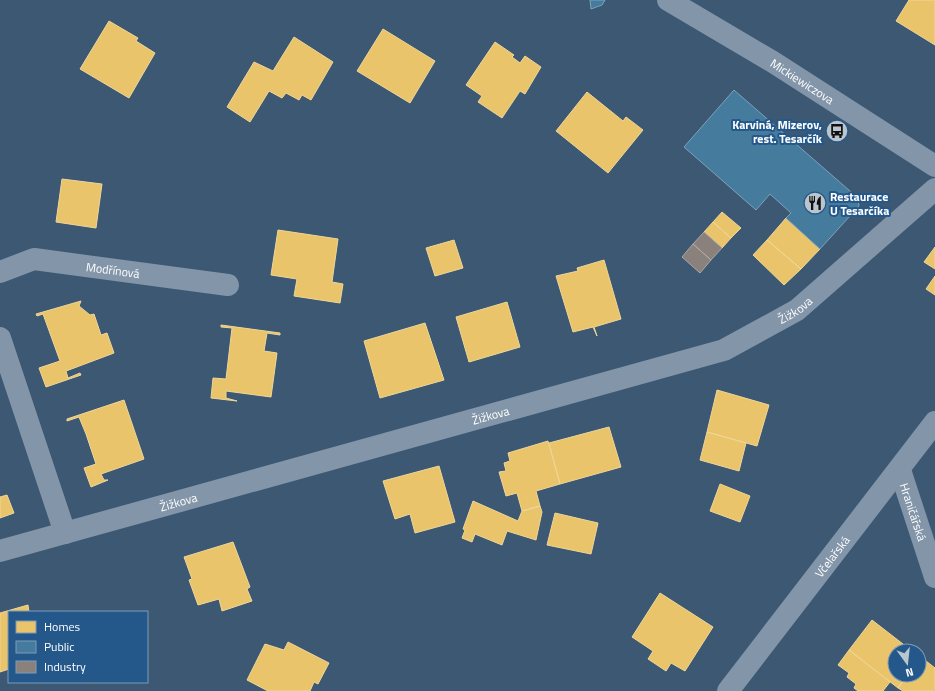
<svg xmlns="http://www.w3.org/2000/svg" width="935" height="691" viewBox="0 0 935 691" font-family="'Titillium Web',sans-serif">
	<rect width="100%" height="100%" fill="#3c5873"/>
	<!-- homes -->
	<path fill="#e9c46a" stroke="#f0d697" d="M909,0h26v45l-39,-24z
		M109,21l29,17 -2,3 19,12 -26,45 -49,-29z
		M383,29l52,32 -25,42 -53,-32z
		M294,37l39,25 -22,38 -9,-5 -3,5 -13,-7 -4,5 -13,-7 -19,31 -23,-15 27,-45 19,9z
		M495,42l19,13 -2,2 8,6 5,-7 16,11 -16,27 -5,-3 -18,27 -24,-16 4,-6 -16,-11z
		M587,92l36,29 3,-4 17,13 -35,43 -52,-42z
		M62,179l40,5 -6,44 -40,-6z
		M722,212l19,16 -10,10 -18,-16z
		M786,218l34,31 -19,20 -34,-29z
		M713,222l18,16 -9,10 -18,-16z
		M278,230l60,9 -6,43 11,2 -3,19 -46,-7 3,-17 -26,-4z
		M454,240l9,28 -28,8 -9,-28z
		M767,240l34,29 -17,16 -31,-30z
		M935,247v22l-11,-7z
		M604,260l17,59 -27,8 3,9 -4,-9 -20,5 -17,-56 22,-5 -1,-3z
		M935,276v19l-9,-6z
		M81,301l-2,5 11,9 4,-1 7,21 6,-2 7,20 -48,18 2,7 12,-5 1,2 -35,12 -7,-19 21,-7 -17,-47 -6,2 -1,-2z
		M507,302l13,45 -51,15 -13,-45z
		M425,323l19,57 -64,18 -16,-57z
		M221,325l59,8v2l-13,-2 -3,18 13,2 -6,44 -45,-6v7l11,3 -26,-3 2,-20 13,1 6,-51 -11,-1z
		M717,390l52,15 -12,41 -50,-14z
		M124,400l20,59 -43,15 3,6h4l-17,7 -7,-19 12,-4 -10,-30 -7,-17 -12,4v-2z
		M609,427l12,40 -61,17 -11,-41z
		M707,432l39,11 -7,28 -39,-11z
		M548,441l12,43 -24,7 4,15 -18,5 -5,-18 -11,3 -7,-24 7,-1 -2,-8 6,-2 -2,-8z
		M439,466l16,56 -40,11 -5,-19 -15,5 -12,-38z
		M720,484l30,12 -10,26 -30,-11z
		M7,495l7,18 -14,5v-21z
		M473,501l45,20 4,-10 18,-5 2,6 -6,28 -29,-9 -5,14 -27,-11 -3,8 -10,-4 3,-8 -2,-1z
		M555,513l43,10 -7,31 -44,-9z
		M233,542l17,45 -3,2 5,12 -30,10 -3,-12 -21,6 -9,-25 3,-1 -8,-22z
		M660,593l53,34 -28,44 -14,-8 -5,8 -18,-12 5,-8 -21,-14z
		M28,605l1,7h-20v57l-9,3v-59z
		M872,620l40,31h-17v24h12l-9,13 -49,-38z
		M288,642l41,21 -11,21 -4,-2 -4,9h-42l-21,-11 18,-36 19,6z
		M849,650l41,32 -7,9h-25l-4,-3 2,-4 -9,-7 2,-4 -11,-8z
		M921,657l14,11v21l-1,2h-31l-5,-3 9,-13h12v-15z"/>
	<!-- public -->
	<path fill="#457b9d" stroke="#7da3ba" d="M590,0h15l-3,5 -11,4z
		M734,90l124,108 1,8 -39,43 -34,-31 5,-5 -21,-19 -14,16 -72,-63z"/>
	<!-- industry -->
	<path fill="#8a817c" stroke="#ada7a3" d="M704,232l18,16 -11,12 -18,-16z
		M693,244l18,16 -11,13 -18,-16z"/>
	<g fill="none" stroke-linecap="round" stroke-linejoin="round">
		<!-- minor -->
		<g stroke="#8395a8" stroke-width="22">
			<path id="s1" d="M668,0l105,62 162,104"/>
			<path id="s2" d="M0,272l34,-13 194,26"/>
			<path d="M0,338l65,195"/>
			<path id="s3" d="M900,470l35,107"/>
			<path id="s4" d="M0,551l724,-201 73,-40 138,-121"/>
			<path id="s5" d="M728,691l207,-269"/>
		</g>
	</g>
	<!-- icons -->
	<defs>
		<g id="bus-disc" transform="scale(1.15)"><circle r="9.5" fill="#bbc5ce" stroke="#25588a"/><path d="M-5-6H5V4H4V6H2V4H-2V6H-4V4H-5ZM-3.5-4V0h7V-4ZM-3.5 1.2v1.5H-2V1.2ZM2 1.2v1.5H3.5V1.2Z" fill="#111"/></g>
		<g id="restaurant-disc" transform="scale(1.15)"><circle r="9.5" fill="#bbc5ce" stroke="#25588a"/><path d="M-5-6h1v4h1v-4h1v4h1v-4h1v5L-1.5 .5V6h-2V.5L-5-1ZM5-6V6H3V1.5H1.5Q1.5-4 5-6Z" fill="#111"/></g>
	</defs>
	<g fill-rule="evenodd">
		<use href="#bus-disc" x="837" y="131"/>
		<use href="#restaurant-disc" x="815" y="203"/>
	</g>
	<g text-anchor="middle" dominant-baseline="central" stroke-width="4" stroke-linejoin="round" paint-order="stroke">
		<!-- street labels -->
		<g font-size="12" fill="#fff" stroke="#25588a">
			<text stroke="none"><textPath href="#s1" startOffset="157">Mickiewiczova</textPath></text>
			<text stroke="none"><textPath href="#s2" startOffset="116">Modřínová</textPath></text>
			<text stroke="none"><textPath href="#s4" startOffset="833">Žižkova</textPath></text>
			<text stroke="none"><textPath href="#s4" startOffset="509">Žižkova</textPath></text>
			<text stroke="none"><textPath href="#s4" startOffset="185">Žižkova</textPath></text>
			<text stroke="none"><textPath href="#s3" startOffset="44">Hraničářská</textPath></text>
			<text stroke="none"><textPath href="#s5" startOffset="170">Včelařská</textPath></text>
		</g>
		<!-- poi labels -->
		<g font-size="12" font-weight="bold" fill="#fff" stroke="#25588a" text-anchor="end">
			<text x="822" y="124">Karviná, Mizerov,<tspan x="822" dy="14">rest. Tesarčík</tspan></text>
			<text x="830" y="196" text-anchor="start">Restaurace<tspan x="830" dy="14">U Tesarčíka</tspan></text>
		</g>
	</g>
	<!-- legend -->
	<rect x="8" y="611" width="140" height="72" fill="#25588a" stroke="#7c9bb9"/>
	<rect x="16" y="621" width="20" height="12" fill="#e9c46a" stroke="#7c9bb9"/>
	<text x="44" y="631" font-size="12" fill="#ffffff">Homes</text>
	<rect x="16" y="641" width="20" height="12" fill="#457b9d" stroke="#7c9bb9"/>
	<text x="44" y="651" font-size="12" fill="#ffffff">Public</text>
	<rect x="16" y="661" width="20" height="12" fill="#8a817c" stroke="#7c9bb9"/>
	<text x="44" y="671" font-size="12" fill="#ffffff">Industry</text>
	<!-- north arrow -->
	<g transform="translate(907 663) rotate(165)"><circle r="19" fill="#25588a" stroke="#7c9bb9"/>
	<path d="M0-3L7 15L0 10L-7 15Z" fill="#bbc5ce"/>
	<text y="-6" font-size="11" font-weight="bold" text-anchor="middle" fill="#ffffff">N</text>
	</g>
</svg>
